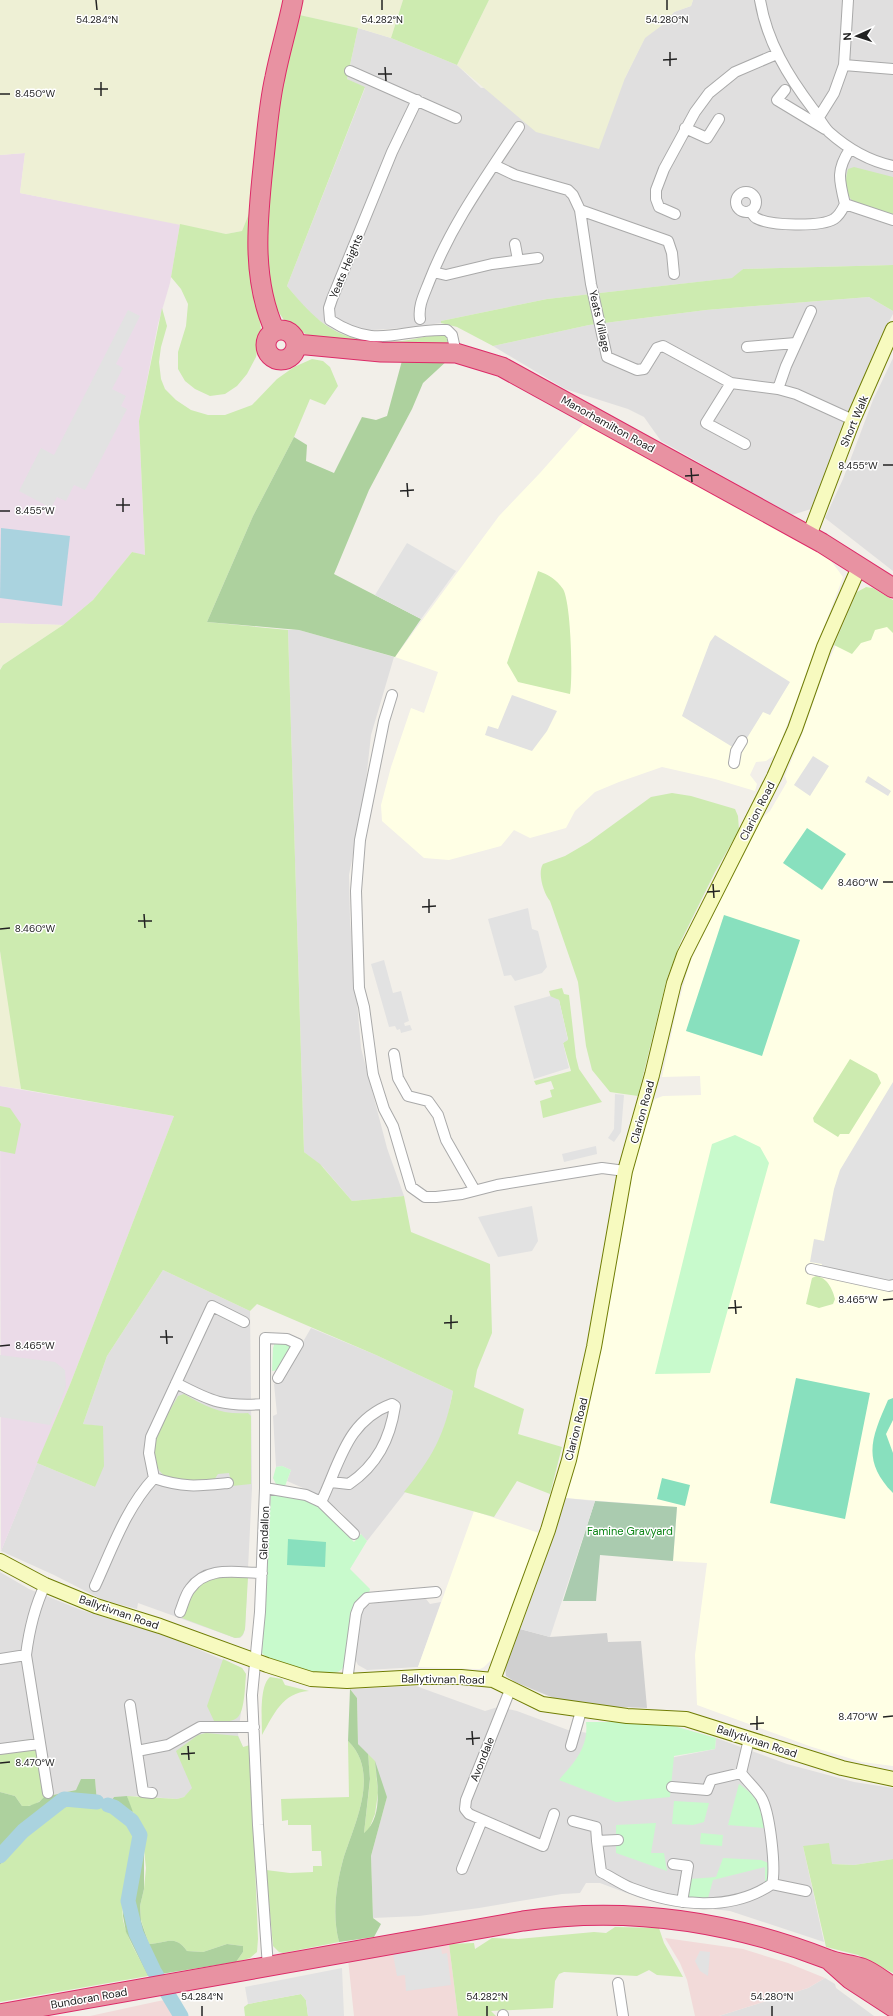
<svg xmlns="http://www.w3.org/2000/svg" width="893" height="2016" viewBox="0 0 893 2016" font-family="'DM Sans',sans-serif">
	<rect width="100%" height="100%" fill="#f2efe9"/>
	<!-- residential -->
	<path fill="#e0dfdf" d="M693,0h200v265l-150,4 -10,9 -186,21 -106,22v2l-37,5 -31,2 -5,12 -12,-2 -25,-11 -22,-16 -22,-27 78,-198 -18,-9 11,-51 33,10 66,27 24,23 144,-10 20,-41 20,-14 9,-11 17,-6z
		M869,297l24,14v3l-12,22 -29,69 -41,104 -19,6 -131,-74 -17,-24 -16,-8 -63,-20 -72,-43 96,-21 117,-15z
		M893,358v213l-68,-53 18,-39 30,-79z
		M288,630h11l95,27 -23,78 -7,64 -15,76 1,45 11,128 26,100 17,48 -52,5 -29,-34 -19,-15z
		M163,1270l87,41 2,177 -7,141 -2,6 -3,3h-5l-97,-35 -1,6 -34,-9 -49,-25 -53,-24 36,-88 58,24 8,-60 -20,-3 24,-68z
		M311,1328l65,27 77,36 -5,24 -8,26 -15,26 -58,74 -27,-30 -28,-19 -25,-11 4,-11 -9,-4 -6,1 -3,-51 4,-2 -3,-30 5,-1z
		M0,1572l29,17 52,21 86,26 75,32 4,6 -8,61 5,12 -45,36 -14,14 -7,2 -40,-3 -23,1 -6,8 -11,-3 -2,-23 -19,11 -32,7 -7,-45 -37,-8z
		M420,1598l6,1 4,5 11,-2 -23,65 -51,3 -9,-5 -3,-6 6,-44 3,-6 4,-4 7,-2z
		M416,1686l69,25 13,-4 19,4 51,19 20,3 -8,23 -20,24 155,-31 1,-11 71,26 67,18 39,6v71l-39,6 -22,-1 -29,-18 21,96 -94,-31 -61,-7 -29,-6 -40,-15h-14l-6,10 -18,1 -83,14 -60,8 -46,2 -2,-62 16,-59 -29,-53 -1,-46 -7,-9z
		M825,1978l10,6 1,4 38,28h-155l89,-28z"/>
	<!-- commercial -->
	<path fill="#f2dad9" d="M665,1938l78,11 45,14 37,15 -17,10 -89,28h-24l-8,-36 -7,-17z
		M449,1944l9,72h-104l-6,-57z
		M165,2000l9,16h-84l69,-15z"/>
	<!-- industrial -->
	<path fill="#ebdbe8" d="M25,153l-5,40 160,31 -10,59 -12,41 -19,97 6,135 -13,-4 -39,48 -30,25 -63,-2v-468z
		M0,1086l174,30 -103,266 -70,169z"/>
	<!-- education -->
	<path fill="#ffffe5" d="M586,421l240,133 17,23 -67,177 -10,7 -10,1 -6,13 7,9 -2,7 -40,-12 -53,-12 -43,15 -24,10 -20,19 -9,17 -36,10 -16,-8 -13,16 -52,14 -25,-2 -42,-37 -1,-16 10,-38 20,-59 13,5 14,-41 -43,-15 104,-141 41,-43z
		M866,587l7,1 20,12v1166l-31,-4 -50,-15 -115,-42 -2,-50 12,-92 -34,-2 4,-54 -112,-9 26,-100 2,-9 -2,-6 41,-214 13,-51 10,-19 8,-3 38,-1 -1,-19 -38,1 15,-69 13,-46 52,-107 21,-38 7,-6 17,-29 -2,-6 16,-39 25,-71 37,-78z
		M474,1511l65,22 -17,49 -20,57 -10,20 -8,8 -4,2 -62,-2z"/>
	<!-- religious -->
	<path fill="#d0d0d0" d="M520,1629l30,8 57,-4 1,9 33,-1 6,67 -47,-2 -44,-7 -41,-17 -9,-6 -1,-11z"/>
	<!-- farmland -->
	<path fill="#eef0d5" d="M0,0h286l-32,201 -12,30 -16,3 -206,-41 5,-40 -25,2z
		M298,0h105l-12,38 -33,-10 -63,-14z
		M489,0h204l-2,6 -17,6 -9,11 -20,15 -20,40 -26,71 -63,-17 -79,-67z
		M0,623l63,2 -60,40 -3,4z
		M0,951l11,64 10,74 -21,-3z"/>
	<!-- grass -->
	<path fill="#cdebb0" d="M403,0h86l-32,65 -66,-27z
		M295,14l63,14 -11,51 18,8 -78,199c35,43 57,59 115,55 16,-2 29,-7 45,-5l1,5 -4,6 -62,-1 -74,-11 -20,-9 -12,-18 -8,-24 -4,-31 10,-133z
		M854,167l39,10v38c-8,-3 -34,-9 -39,-13 -10,-7 -9,-23 -6,-33z
		M254,201l-4,57 11,71 -5,28 -9,17 -10,12 -12,8 -15,2 -15,-7 -10,-8 -7,-12v-17l8,-26 2,-22 -7,-15 -10,-12 9,-53 46,10 16,-3z
		M893,265v46l-24,-14 -163,13 -117,15 -96,21 -36,-19 -16,-4v-2l106,-22 185,-21 11,-9z
		M162,308l5,18 -6,21 -2,15 2,17 4,10 11,11 15,10 17,5h17l27,-10 25,-26 17,-12 18,-8 11,2 7,6 8,19 -13,19 -15,-6 -16,38 -41,79 -46,106 81,8 16,522 16,12 32,37 52,-5 7,36 79,32 2,69 -15,37 -3,17 50,22 -6,25 44,13 -12,47 -33,-13 -23,36 -90,-25c28,-34 41,-57 49,-101l-77,-36 -119,-51 -7,7 -87,-41 -56,86 -24,68 20,2 1,40 -9,21 -58,-24 34,-81 103,-266 -153,-27 -21,-138v-281l3,-5 60,-40 30,-25 39,-48 13,3 -6,-134z
		M538,571c11,4 18,8 25,18 8,13 10,89 7,105l-52,-12 -11,-19z
		M866,587l7,1 20,12v33l-6,-6 -12,3 -4,10 -10,3 -9,11 -18,-9 23,-53z
		M672,793l19,3 44,13 3,7 1,14 -24,42 -34,69 -14,37 -29,118 -28,-4 -18,-22 -6,-24 -8,-64 -28,-81c-6,-7 -13,-28 -7,-37l22,-8 24,-14 62,-45z
		M562,988l2,6 5,1 7,62 3,12 23,33 -59,16 -3,-17 12,-4 -2,-7 4,-1 -3,-8 -15,4 -2,-4 37,-10 -8,-28 5,-4 -9,-39 -8,-2 -2,-7z
		M850,1059l27,15 4,9 -32,51h-9l-2,3 -24,-15 -1,-4z
		M0,1106l10,2 11,16 -6,30 -15,-3z
		M816,1276c11,1 17,14 19,23l-2,5 -14,4 -13,-4 6,-26z
		M184,1394c23,13 37,21 64,19l3,3v68l-19,2 -3,-13 -11,1 -4,6c-10,1 -21,3 -31,2 -21,0 -33,-19 -29,-39 4,-16 16,-32 24,-47z
		M227,1575l21,2 -3,52c-2,6 -3,9 -10,9l-53,-20c10,-27 14,-38 45,-43z
		M223,1659l19,9 4,6c-1,10 -1,36 -8,43 -6,6 -17,4 -24,4l-7,-15z
		M270,1677l12,2 3,6 24,6c-27,2 -35,23 -47,44 0,-15 -3,-49 8,-58z
		M206,1733l32,3 5,11 7,-2 8,194 -1,13 -7,6 -14,4 7,-10v-6l-16,-2 -24,8 -16,-1c-12,-17 -20,-8 -38,-7l-8,-24 -1,-14 4,-17 2,-21 -4,-35 -1,-8 -10,-16 -4,-13 50,3 7,-2 8,-9 -16,-37 22,-16z
		M32,1739l5,13 7,45c-6,7 -13,10 -22,9l-7,-10 -15,-4v-48z
		M348,1741c33,32 6,83 -5,119 -7,26 -11,55 -4,82l-56,11 -4,-1 -6,-6 -7,-76 24,3 23,-1v-6h9l-1,-15h-9l-1,-26h-23v-5l-6,1 -1,-22 68,-2z
		M368,1754l7,7 3,32 -3,21 -6,15 -5,4 6,-53z
		M97,1802c54,25 34,47 27,94 -1,7 -2,17 -1,24 4,20 17,38 25,56l-148,26v-137c8,-11 32,-44 43,-49 16,-9 36,-12 54,-14z
		M829,1843l3,21 22,1 39,-6v114l-35,-18 -32,-8 -23,-101z
		M615,1927l44,1 5,15 19,34 -26,-2 -8,-5 -12,6 -73,-4 -5,2 -4,7 -2,27 -62,3 5,5h-38l-9,-72 25,-1 1,6 17,-11 26,1 76,-7 12,1z
		M301,1994l5,6 2,16h-63l-1,-9 4,-3z"/>
	<!-- forest -->
	<path fill="#add19e" d="M403,357l46,2 -26,24 -11,26 -43,81 -35,84 87,45 -26,38 -96,-27 -92,-8 46,-106 41,-79 13,8 -1,16 28,12 28,-56 14,3 11,-4z
		M350,1689l7,9 1,46 10,10 2,25 -6,54c20,-16 13,-51 11,-72l12,36 -16,59 2,62 8,6 -7,13 -35,5c-7,-27 -3,-56 4,-82 11,-36 38,-87 5,-119z
		M81,1779h14l2,23c-18,2 -38,5 -54,14 -11,5 -35,38 -43,49v-73l15,4 7,10h7l10,-4 5,-5 32,-7z
		M127,1796l6,16 -23,-9 4,-6z
		M144,1850v39l-4,17 1,15 8,23c18,-1 26,-10 38,7l16,1 24,-8 16,2v6l-7,10 -88,14 -22,-44 -3,-16 1,-14 10,-13 6,-35z"/>
	<!-- cemetery -->
	<path fill="#aacbaf" d="M595,1501l82,6 -4,54 -73,-6 -4,46h-33z"/>
	<!-- park -->
	<path fill="#c8facc" d="M735,1135l25,12 9,16 -59,210 -55,1 57,-230z
		M283,1341l11,7 -15,22 -7,1 1,-23 2,-6z
		M282,1466l9,4 -6,16 -9,-2 -3,-6 3,-11z
		M271,1494l22,3 22,6 39,39 7,-8 6,7 -17,28 20,20 -1,4 -10,5 -5,9 -7,54c-3,5 -5,10 -10,11 -16,5 -64,-7 -75,-19z
		M586,1722h74l56,16 -1,11 -41,7 -4,41 -54,5 -57,-22c15,-17 30,-33 27,-58z
		M739,1784c18,12 23,22 25,44l-36,-3z
		M674,1801l35,2 -5,19 -11,3 -21,-1z
		M656,1823l-5,30h13l3,18 -51,-18v-28z
		M701,1833l22,2 -1,11 -22,-2z
		M723,1858l38,2 10,4 -3,17 -3,2v-16l-52,13 -5,18 -18,1 -3,-2 3,-18 26,-2z"/>
	<!-- pitch -->
	<path fill="#88e0be" d="M807,828l39,26 -24,36 -39,-27z
		M724,915l76,25 -38,116 -76,-25z
		M796,1378l74,15 -25,126 -75,-16z
		M893,1398v22l-7,14 7,19v40c-32,-33 -21,-56 -5,-93z
		M662,1478l28,7 -5,21 -28,-7z
		M288,1539l38,3 -1,25 -38,-2z"/>
	<!-- parking -->
	<path fill="#e2e2e2" d="M128,310l12,6 -24,48 7,4 -11,21 14,7 -5,10 6,3 -42,81 -11,-5 -8,16 -9,-4 -6,11 -32,-17 22,-43 13,7z
		M407,543l49,28 -35,48 -46,-24z
		M715,635l75,47 -20,33 -7,-3 -24,39 -57,-35 28,-74z
		M512,695l45,16 -10,20 -15,20 -47,-16 3,-9 10,3z
		M813,756l16,10 -19,30 -16,-11z
		M868,776l23,15 -3,5 -23,-14z
		M528,908l4,21 6,2 9,36 -5,6 -27,8 -4,-6 -7,1 -16,-57z
		M384,960l9,33 8,-2 8,30 -5,2 1,3 5,-1 2,5 -11,3 -1,-4 -3,1 -2,-4 -6,1 -18,-63z
		M550,996l9,4 9,40 -5,3 6,25 -35,11 -20,-73z
		M893,1082v209l-73,-16 2,-11 -12,-2 4,-23 10,2 10,-52 6,-19z
		M615,1094l9,1 -3,37 -7,10 -6,-4 6,-9z
		M596,1146l1,8 -33,8 -2,-8z
		M532,1206l6,35 -6,10 -34,6 -20,-40z
		M0,1355l55,7 10,8 1,16 -7,21 -9,18 -50,-8z
		M565,1498l30,3 -45,136 -30,-8 33,-91z
		M441,1948l1,6 5,-1 4,32 -45,6 -1,-16 -8,1 -4,-22z
		M700,1951l10,1 -2,24 -8,-5 -5,-10z
		M342,1968l2,48h-36l-2,-16 -5,-6 -53,10 -3,-17z"/>
	<!-- water -->
	<path fill="#aad3df" d="M1,528l69,8 -8,70 -62,-8z"/>
	<g fill="none" stroke-linecap="round" stroke-linejoin="round">
		<!-- stream -->
		<path stroke="#aad3df" stroke-width="2.5" d="M97,1802l11,3"/>
		<!-- river -->
		<path stroke="#aad3df" stroke-width="15" d="M108,1805l6,2 18,14 8,14 -12,66 8,32 18,38 27,45
			M0,1856l23,-25 41,-32 33,3"/>
		<!-- street casing -->
		<g stroke="#a9a9a9" stroke-width="12">
			<path id="street" d="M760,0c7,42 28,76 53,109 5,7 10,17 16,23 18,16 40,29 64,34
				M844,65l49,4
				M350,71l106,47
				M785,90l-8,10 48,29
				M417,100l-25,52 -60,147 -3,9 1,12c48,31 69,8 117,10l5,5 4,18
				M819,117l15,-24 10,-28 4,-65
				M685,128l22,10 12,-19
				M850,149c-14,21 -11,31 -5,55l48,16
				M494,165l21,10 53,15 5,5 7,15 11,74 16,73 30,13 7,-1 13,-21 6,-2 68,37 47,6 18,5 57,26
				M736 202a10 10 0 1 1 20 0a10 10 0 1 1-20 0Z
				M580,210l88,31 4,12 2,21
				M750,211c2,2 4,6 6,7 14,8 65,9 78,1 6,-4 8,-9 11,-15
				M675,214l-16,-7 -3,-8v-9l8,-21 31,-57 14,-19 26,-21 42,-18
				M515,244l3,16
				M433,272l13,3 46,-11 46,-6
				M420,319c-2,-13 4,-24 9,-37 22,-57 57,-105 90,-155
				M747,347l49,-4
				M731,383l-25,40 39,21
				M778,389l8,-23 25,-55
				M392,695l-8,26 -24,119 -4,51 3,97 5,19 9,67 11,35 9,17 18,61 14,10h11l26,-3 35,-9 105,-17 23,3
				M734,763l2,-12 6,-10
				M394,1054l4,24 10,18 20,5 10,14 8,25 28,49
				M811,1269l78,17 4,-1
				M176,1383c36,19 48,24 89,21
				M154,1478l-5,-25 2,-16 61,-131 32,16
				M154,1478c30,10 44,8 74,5
				M265,1488l41,7 15,7 33,32
				M321,1502c19,-39 25,-81 71,-98l3,2c-5,33 -18,59 -46,78l-18,-2
				M45,1585c-10,21 -16,46 -19,70l22,138
				M95,1586c17,-37 31,-78 59,-108
				M180,1612c3,-7 5,-17 10,-23 17,-24 47,-16 72,-16
				M0,1659l26,-4
				M347,1681l9,-67 3,-8 8,-8 69,-6
				M510,1690l-44,110 -1,9 4,5 74,32 11,-32
				M130,1705l13,87 9,1
				M571,1746l10,-35
				M0,1749l39,-5
				M137,1751l31,-6 32,-18h54
				M672,1787l35,3 4,-10 30,-7
				M573,1821l23,6 1,14
				M618,1840l-21,1 4,31c10,5 20,12 30,16 45,18 100,24 141,-4 4,-16 -2,-72 -11,-87 -5,-8 -14,-16 -20,-24l8,-34
				M673,1864l15,2 -6,36
				M462,1869l20,-49
				M772,1884l34,7
				M268,1967l-10,-142 -6,-130 8,-83 5,-124v-150l22,1 11,5 -20,34
				M618,1983l5,33
				M503,2015v1"/>
		</g>
		<!-- secondary casing -->
		<g stroke="#707d05" stroke-width="16">
			<path id="secondary" d="M809,536l44,-116 40,-91
				M0,1561l45,24 51,21 64,20 107,39 44,14 36,2 73,-4h41l32,3 49,24 85,12 59,3 156,49 51,11
				M493,1680l55,-150 21,-70 25,-113 31,-176 27,-96 22,-92 10,-28 90,-178 21,-48 29,-82 35,-80"/>
		</g>
		<!-- highway casing -->
		<g stroke="#dc2a67" stroke-width="21">
			<path id="highway" d="M266 345a15 15 0 1 1 30 0a15 15 0 1 1-30 0Z
				M275,331c-25,-54 -17,-116 -11,-173 3,-27 5,-55 11,-81 5,-26 13,-51 18,-77
				M296,344l85,8 75,1 46,14 320,176 71,45
				M831,1962l19,17 43,28
				M0,2014l523,-93c104,-15 206,0 304,38 11,5 24,5 35,9 11,4 21,13 31,19"/>
		</g>
		<!-- street -->
		<use href="#street" stroke="#fff" stroke-width="10"/>
		<!-- secondary -->
		<use href="#secondary" stroke="#f7fabf" stroke-width="14"/>
		<!-- highway -->
		<use href="#highway" stroke="#e892a2" stroke-width="19"/>
	</g>
	<!-- ticks -->
	<path fill="none" stroke="#222" stroke-width="1.5" d="M96,0l1,10M382,0v10M667,0v10M670,52v14M663,60l14,-1M385,67l1,14M378,74h14M101,82v14M94,89h14M0,94h10M883,465h10M691,468l1,14M685,476l14,-1M407,483l1,14M400,491l14,-1M123,498v14M116,505h14M0,511h10M883,882h10M713,884l1,14M707,892l13,-1M429,899v14M422,907l14,-1M144,914l1,14M138,921h14M0,929l10,-1M735,1300l1,14M883,1300l10,-1M728,1308l14,-1M451,1315v14M444,1323l14,-1M166,1330l1,14M160,1337h13M0,1346l10,-1M757,1716v14M883,1717l10,-1M750,1724l14,-1M472,1731l1,14M466,1739l14,-1M188,1746l1,14M181,1754l14,-1M0,1763l10,-1M202,2006v10M487,2006v10M772,2006v10"/>
	<g text-anchor="middle" dominant-baseline="central" stroke-width="3" stroke-linejoin="round" paint-order="stroke">
		<!-- street labels -->
		<g font-size="11" fill="#222" stroke="#fff">
			<text transform="translate(346 266) rotate(-67)">Yeats Heights</text>
			<text transform="translate(600 321) rotate(77)">Yeats Village</text>
			<text transform="translate(854 421) rotate(-67)">Short Walk</text>
			<text transform="translate(608 424) rotate(29)">Manorhamilton Road</text>
			<text transform="translate(757 811) rotate(-63)">Clarion Road</text>
			<text transform="translate(642 1112) rotate(-75)">Clarion Road</text>
			<text transform="translate(576 1429) rotate(-76)">Clarion Road</text>
			<text transform="translate(264 1533) rotate(-88)">Glendallon</text>
			<text transform="translate(119 1612) rotate(19)">Ballytivnan Road</text>
			<text transform="translate(443 1679) rotate(1)">Ballytivnan Road</text>
			<text transform="translate(757 1741) rotate(18)">Ballytivnan Road</text>
			<text transform="translate(482 1759) rotate(-68)">Avondale</text>
			<text transform="translate(89 1998) rotate(-10)">Bundoran Road</text>
		</g>
		<!-- park labels -->
		<g font-size="11" fill="#0c8416" stroke="#fff">
			<text x="630" y="1531">Famine Gravyard</text>
		</g>
	</g>
	<g font-size="10" text-anchor="middle" fill="#222" stroke="#fff" stroke-width="3" stroke-linejoin="round" paint-order="stroke">
		<text x="97" y="23">54.284°N</text>
		<text x="382" y="23">54.282°N</text>
		<text x="667" y="23">54.280°N</text>
		<text x="35" y="97">8.450°W</text>
		<text x="858" y="469">8.455°W</text>
		<text x="35" y="514">8.455°W</text>
		<text x="858" y="886">8.460°W</text>
		<text x="35" y="932">8.460°W</text>
		<text x="858" y="1303">8.465°W</text>
		<text x="35" y="1349">8.465°W</text>
		<text x="858" y="1720">8.470°W</text>
		<text x="35" y="1766">8.470°W</text>
		<text x="202" y="2000">54.284°N</text>
		<text x="487" y="2000">54.282°N</text>
		<text x="772" y="2000">54.280°N</text>
	</g>
	<!-- north arrow -->
	<g transform="translate(857 36) rotate(267)" stroke="#ffffff" stroke-width="3" paint-order="stroke">
	<path d="M0-3L7 15L0 10L-7 15Z" fill="#222222"/>
	<text y="-6" font-size="11" font-weight="bold" text-anchor="middle" fill="#222222">N</text>
	</g>
</svg>
